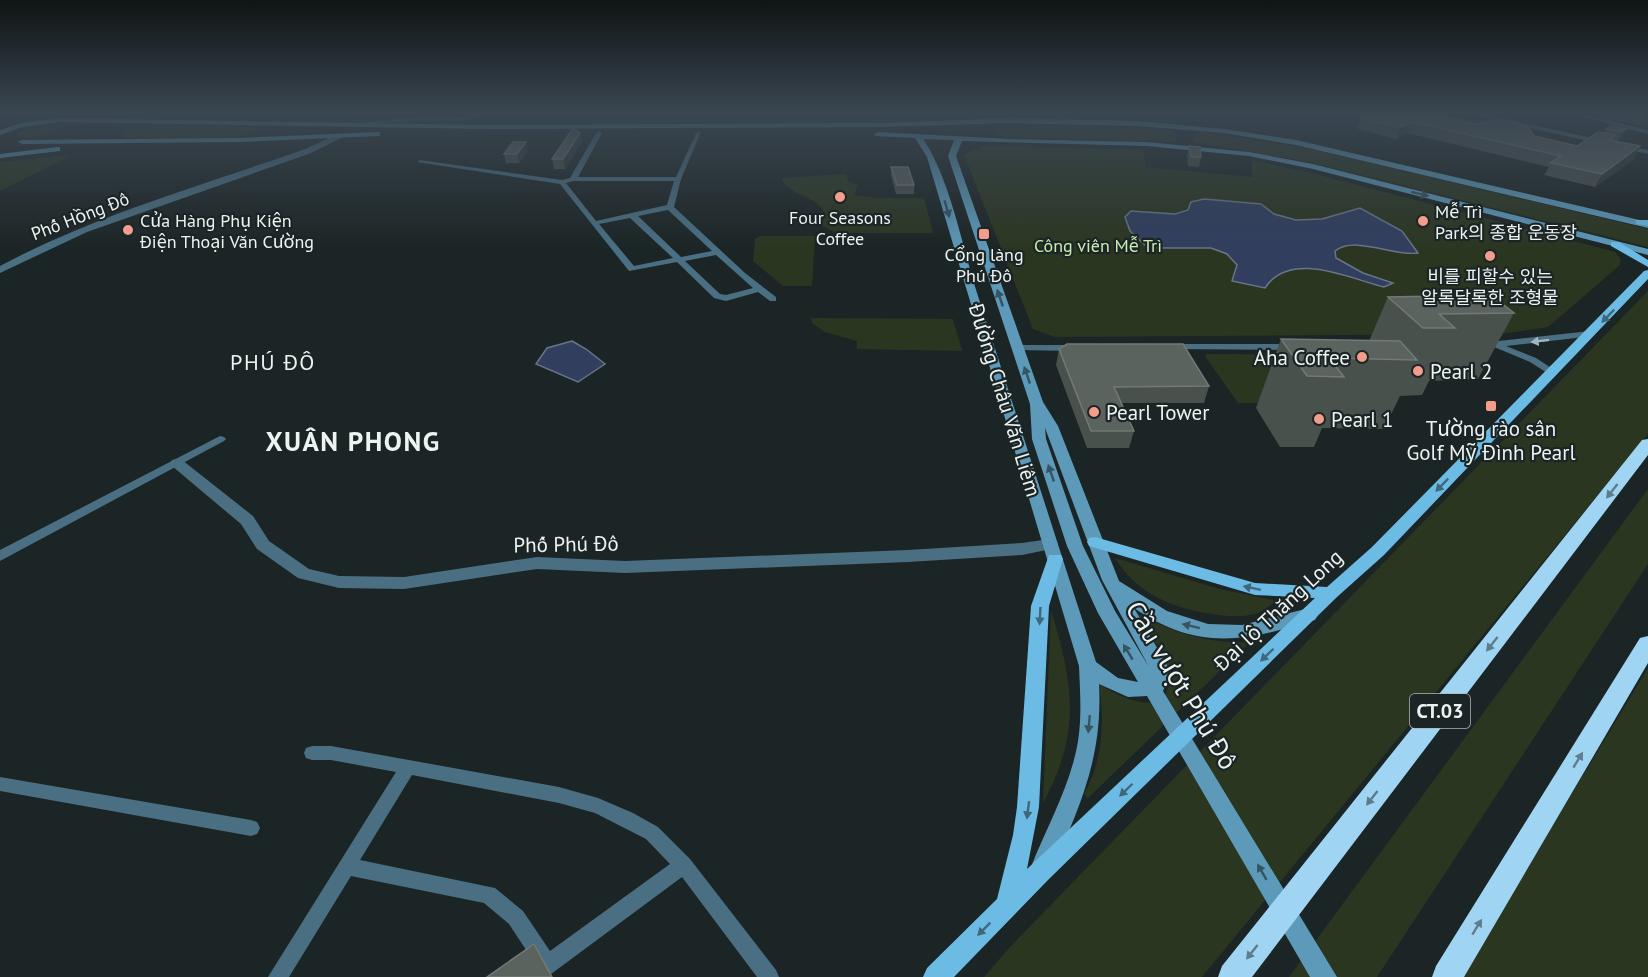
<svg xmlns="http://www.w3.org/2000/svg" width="1648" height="977" viewBox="0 0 1648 977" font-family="'PT Sans','Noto Sans KR',sans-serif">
	<rect width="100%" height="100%" fill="#1c2525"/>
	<!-- green -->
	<path fill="#2b3621" d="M53,125l10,3c-12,8 -35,12 -48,7l9,-6z
		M1000,125l167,4 9,3 1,8 -10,2 -163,-5 -8,-2 -3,-7z
		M149,126l103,1 6,3c-13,13 -107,8 -130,8l-8,-3 6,-5z
		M1202,132l109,17 337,80v18l-339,-85 -115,-20v-9z
		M983,146l160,4 3,17 106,10v-17l67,15 285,74 11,3 5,6v7l-72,62 -47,7 -446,3 -22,-8 -69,-174z
		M72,155l-72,36v-29z
		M846,174l3,8 9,3 -4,10 23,3h47l9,35h-97l-26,-14 15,-5c-8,-19 -33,-17 -43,-34l1,-2z
		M760,236h55l-3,50h-29l-30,-25 2,-22z
		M1648,291v143l-446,543h-218l25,-29z
		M811,318l142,1 9,32 -105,-2v-8l-32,-9 -13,-9z
		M1207,354l125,1 23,48h-117l-33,-47z
		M1648,489v75l-271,413h-88z
		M1115,558l105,31 58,12c-7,3 -13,9 -20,12 -15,5 -32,3 -46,1 -40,-6 -75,-20 -97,-56z
		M1051,610c22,73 31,122 -8,193z
		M1137,613c36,20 72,31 113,29l-162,156 -4,-4c19,-34 21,-72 15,-110 26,17 81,39 67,-18 -5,-18 -20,-37 -29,-53z
		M1648,668v309h-187z"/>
	<!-- water -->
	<path fill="#313e5e" stroke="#69748b" stroke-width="1.5" d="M1204,199l57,5 13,10 22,6 26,-1 38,-11 42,23 16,22c-23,4 -63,-18 -83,-2l1,7 27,15 30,10 -9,4c-33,-8 -94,-38 -119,1l-33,-7 5,-16 -10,-11 -16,-6h-63l-18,-17 -5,-14 6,-6 44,3 13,-4 3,-8z
		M572,341l14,8 19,15 -27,18 -42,-18 11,-16z"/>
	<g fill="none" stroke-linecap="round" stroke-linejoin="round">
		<!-- minor -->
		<path fill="#4a6f83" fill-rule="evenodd" d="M480,113h13l-31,8 -41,-1 -70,6 -3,-2 73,-8 41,1z
			M1056,113h6l4,9h-4z
			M1479,113l122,27 3,2 -3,2 -124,-28z
			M1568,113h11l69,17v4z
			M599,131l3,2 -24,44h98l20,-44 5,-1 -20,47 -7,28 71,66 31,24v4h-6l-12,-9 -32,9 -12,-3 -37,-36 -48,9 -69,-87 -143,-22 3,-2 142,20 8,-2 26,-45zM573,181h101l-7,24 -71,16 -30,-38zM668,210l44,41 -31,6 -43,-41zM630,218l43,40 -39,8 -35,-42zM716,255l37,33 -27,7 -6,-1 -35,-33z
			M1623,145l25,5v4l-27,-6 -1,-1z
			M1590,331l3,1v4l-87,10 30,12 20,13v4l-4,1 -22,-14 -36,-15 -13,2 -5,-3 5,-3z
			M1172,344h120l5,3 -5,3 -123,-1v-4z
			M1017,345h59l5,3 -5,3 -62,-1v-4z
			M220,436l4,1 2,2 -2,2 -224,120v-11z
			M312,746h19l228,41 39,11 35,15 25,14 32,32 86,111 3,7h-22l-75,-100 -135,100h-27l3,-7 11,-8 -25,-38 -25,-21 -133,-27 -62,101h-21l128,-205 -65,-12h-19l-6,-2 -2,-5 2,-5zM412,775l147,28 36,10 51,26 24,25 -120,87 -27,-40 -28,-23 -135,-28z
			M0,777l251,43 6,2 3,6 -3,6 -6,2 -251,-45z"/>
		<!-- tertiary -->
		<path fill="#4a6f83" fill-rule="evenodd" d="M340,133l7,2 -36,18 -224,79 -87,41v-7c95,-51 204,-81 305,-117z
			M177,459l5,1 71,56 16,25 40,28 30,7 65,1 133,-20 88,4 283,-11 114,-7 28,-4 6,1 2,4 -2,4 -34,7 -114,7 -283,11 -88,-4 -133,20 -65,-1 -41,-10 -41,-29 -16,-25 -69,-58 -2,-3 2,-3z"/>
		<!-- secondary -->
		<path fill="#5d9aba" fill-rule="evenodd" d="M61,118l428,7 391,-2 129,-5 129,3 86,8 72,11 352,82v6l-352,-83 -72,-12 -86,-7 -129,-3 -129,4 -391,2 -428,-7 -39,5 -22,8v-5l21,-7z
			M377,132h3v4l-143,6 -215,2 -4,-2 4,-2 215,-2z
			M878,132l132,7 137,3 102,10 64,12 335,85v6l-335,-86 -64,-13 -102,-10 -185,-5 -6,15 87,246 15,24 61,155 48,30 41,13 34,1 67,-17 6,2 3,5 -3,5c-69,21 -117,32 -181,-12l33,57 2,12 -6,14 174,286h-27l-163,-281 -19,1 -29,-13c4,75 -20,124 -49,191l-8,3 -8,-3 -3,-8c16,-41 40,-82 47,-126 4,-25 2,-50 1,-75l-152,-509 -12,-19 -40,-2 -1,-2zM923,139l31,1 -6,16 82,248 2,35 35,107 31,67 40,69 -20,-4 -22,-16c-40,-123 -79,-246 -119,-369 -15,-47 -27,-115 -54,-154zM1045,428l57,152 47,87 -34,-56 -32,-65 -37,-107z
			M57,147h3v4l-60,7v-4z"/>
		<!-- primary -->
		<path fill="#6bbbe5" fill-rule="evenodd" d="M1636,220h12v6l-12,-2z
			M1611,242h8l29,18v7l-37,-21z
			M1648,270v9l-264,276 -47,42 -289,283 -94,97h-31l4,-9 70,-69 16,-64 4,-28 14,-201 18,-51h12l2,4 -14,47 -10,201 -12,62 288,-271 -60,-3 -166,-49 -2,-4 2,-4 6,-1 160,46 72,4 45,-40 272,-276z"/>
		<!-- motorway -->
		<path fill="#9fd5f3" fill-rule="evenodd" d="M1648,439v16l-396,522h-34l4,-11 420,-526z
			M1648,636v27l-184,314h-32l4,-11 204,-328z"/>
	</g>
	<!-- wall -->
	<path fill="#49514d" d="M1371,113h73l-2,3 135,30 27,-13 2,-4h20l-5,9 -4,3 23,5 -6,13 -39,28 -51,-12 5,-8 -142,-34 -11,6 -39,-10 4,-11z
		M1600,113h47l-5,11 -3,1 -40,-9z
		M580,133l2,9 -17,27h-11l-2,-10z
		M1189,146l12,11 -2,10 -11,-1 -1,-11z
		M528,151l-9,12h-13l-2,-9z
		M891,167l23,18v9h-18l-5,-19z
		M1388,297l126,16 -36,66 -49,2 -7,14 -22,1 -16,33 -62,-1 -8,19h-34l-24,-39 25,-69 88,2z
		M1059,349l150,37 -5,17h-83l13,28 -5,17h-42l-31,-83z"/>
	<!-- shaded-wall -->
	<path fill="#303836" d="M1430,113h14l-2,3z
		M1646,113h1l-5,11 -3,1z
		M1412,122l-5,11 -11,6 4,-12z
		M1626,129l-5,9 -4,3 5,-9z
		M580,133l2,9 -17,27 -2,-10z
		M526,142l2,9 -9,12 -2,-9z
		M1640,146l-6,13 -39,28 7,-13z"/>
	<!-- building -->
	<path fill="#5b635f" stroke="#727976" stroke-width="1.5" d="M1371,113h59l47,11 14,-3 23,2 15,5 5,8 43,10 21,-14 17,3 -6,5 31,6 -38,28 -51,-11 10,-7 -149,-34 -12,5 -39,-9z
		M1611,126l15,3 -4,3 -16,-3z
		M573,128l7,5 -17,26h-11z
		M513,142h13l-9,12h-13z
		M1189,146l11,1 1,10h-10z
		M891,167h17l6,18h-17z
		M1491,295l23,18 -75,1 16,14h-32l-35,-31z
		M1281,339l119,2 17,19 -88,-2 15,19 -37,-1z
		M1067,344h116l26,42 -95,1 20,44h-43l-32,-82z
		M534,944l18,33h-65z"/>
	<!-- one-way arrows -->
	<defs><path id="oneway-solid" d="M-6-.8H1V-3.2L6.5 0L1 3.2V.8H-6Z" transform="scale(1.5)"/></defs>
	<g fill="#365461">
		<use href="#oneway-solid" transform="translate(1420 194) rotate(14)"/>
		<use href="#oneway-solid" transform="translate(947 209) rotate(74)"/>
		<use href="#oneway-solid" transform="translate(1000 298) rotate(-109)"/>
		<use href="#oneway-solid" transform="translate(1027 375) rotate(-109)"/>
		<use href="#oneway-solid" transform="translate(1051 473) rotate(-109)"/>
		<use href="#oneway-solid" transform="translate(1191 626) rotate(-166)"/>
		<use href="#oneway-solid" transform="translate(1128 652) rotate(-121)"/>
		<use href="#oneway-solid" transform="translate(1089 724) rotate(95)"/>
		<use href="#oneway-solid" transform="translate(1262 872) rotate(-120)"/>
	</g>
	<g fill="#40687b">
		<use href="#oneway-solid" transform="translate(1608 316) rotate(134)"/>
		<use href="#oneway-solid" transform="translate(1442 485) rotate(134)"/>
		<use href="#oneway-solid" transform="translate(1252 588) rotate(-168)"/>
		<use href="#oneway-solid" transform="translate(1040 616) rotate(93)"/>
		<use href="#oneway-solid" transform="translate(1267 655) rotate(136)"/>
		<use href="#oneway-solid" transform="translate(1126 790) rotate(136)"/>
		<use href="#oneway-solid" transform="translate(1028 810) rotate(97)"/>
		<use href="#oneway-solid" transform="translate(984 929) rotate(135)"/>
	</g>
	<use fill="#a4b8c1" href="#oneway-solid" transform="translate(1540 341) rotate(173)"/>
	<g fill="#5e7d8c">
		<use href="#oneway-solid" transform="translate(1612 491) rotate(128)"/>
		<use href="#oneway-solid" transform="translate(1492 644) rotate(128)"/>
		<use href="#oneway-solid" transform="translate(1578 760) rotate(-59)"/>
		<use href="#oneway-solid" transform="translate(1372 798) rotate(128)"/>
		<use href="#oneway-solid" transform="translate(1477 927) rotate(-59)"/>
		<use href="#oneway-solid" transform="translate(1252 952) rotate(128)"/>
	</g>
	<!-- sky -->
	<linearGradient id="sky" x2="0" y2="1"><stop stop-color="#0f1414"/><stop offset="0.45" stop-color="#3a4651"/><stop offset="1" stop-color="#3a4651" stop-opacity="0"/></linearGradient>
	<rect width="1648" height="250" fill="url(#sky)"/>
	<!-- markers -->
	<g fill="#f49d8d" stroke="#1c2525" stroke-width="2">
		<circle cx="840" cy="197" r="6"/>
		<circle cx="1423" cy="221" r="6"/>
		<circle cx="128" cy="230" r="6"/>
		<rect x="978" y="228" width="12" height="12" rx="3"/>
		<circle cx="1490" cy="256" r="6"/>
		<circle cx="1362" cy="357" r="6"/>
		<circle cx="1418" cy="371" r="6"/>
		<rect x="1485" y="400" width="12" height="12" rx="3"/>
		<circle cx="1094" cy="412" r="6"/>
		<circle cx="1319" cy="419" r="6"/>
	</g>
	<g text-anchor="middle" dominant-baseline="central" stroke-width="4.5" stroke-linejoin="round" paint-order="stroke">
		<!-- far-poi labels -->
		<g font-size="18" fill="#edf3f3" stroke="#1c2525">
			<text x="1435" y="211" text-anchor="start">Mễ Trì<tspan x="1435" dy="21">Park의 종합 운동장</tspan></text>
			<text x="840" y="217">Four Seasons<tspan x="840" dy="21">Coffee</tspan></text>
			<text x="140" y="220" text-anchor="start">Cửa Hàng Phụ Kiện<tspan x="140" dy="21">Điện Thoại Văn Cường</tspan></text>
			<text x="984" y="254">Cổng làng<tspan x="984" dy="21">Phú Đô</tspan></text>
			<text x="1490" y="276">비를 피할수 있는<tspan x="1490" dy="21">알록달록한 조형물</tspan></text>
		</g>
		<!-- far-street labels -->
		<g font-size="18" fill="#edf3f3" stroke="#1c2525">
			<text transform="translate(80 216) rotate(-21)">Phố Hồng Đô</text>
		</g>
		<!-- far-park labels -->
		<g font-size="18" fill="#cbecb0" stroke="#1c2525">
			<text x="1098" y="245">Công viên Mễ Trì</text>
		</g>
		<!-- shield labels -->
		<rect fill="#1c2525" stroke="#aeb5b5" stroke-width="1.5" x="1410" y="694" width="60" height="34" rx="4.5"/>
		<g font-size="20" font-weight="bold" fill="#edf3f3">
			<text x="1440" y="711">CT.03</text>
		</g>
		<!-- poi labels -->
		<g font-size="21" fill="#edf3f3" stroke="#1c2525" text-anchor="start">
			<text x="1350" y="357" text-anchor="end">Aha Coffee</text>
			<text x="1430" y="371">Pearl 2</text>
			<text x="1106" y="412">Pearl Tower</text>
			<text x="1331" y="419">Pearl 1</text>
			<text x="1491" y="428" text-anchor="middle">Tường rào sân<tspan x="1491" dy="24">Golf Mỹ Đình Pearl</tspan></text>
		</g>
		<!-- street labels -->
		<g font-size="21" fill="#edf3f3" stroke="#1c2525">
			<text transform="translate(1005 400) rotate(73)">Đường Châu Văn Liêm</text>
			<text transform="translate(566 544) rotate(-1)">Phố Phú Đô</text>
			<text transform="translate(1278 610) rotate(-43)">Đại lộ Thăng Long</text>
		</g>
		<!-- neighbourhood labels -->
		<g font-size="22" letter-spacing="1.5" fill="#edf3f3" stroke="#1c2525">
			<text x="273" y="362">PHÚ ĐÔ</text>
		</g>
		<!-- near-street labels -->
		<g font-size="26" fill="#edf3f3" stroke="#1c2525">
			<text transform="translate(1182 685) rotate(59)">Cầu vượt Phú Đô</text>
		</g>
		<!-- district labels -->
		<g font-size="27" font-weight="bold" letter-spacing="1.5" fill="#edf3f3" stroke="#1c2525">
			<text x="353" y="441">XUÂN PHONG</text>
		</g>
	</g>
</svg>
